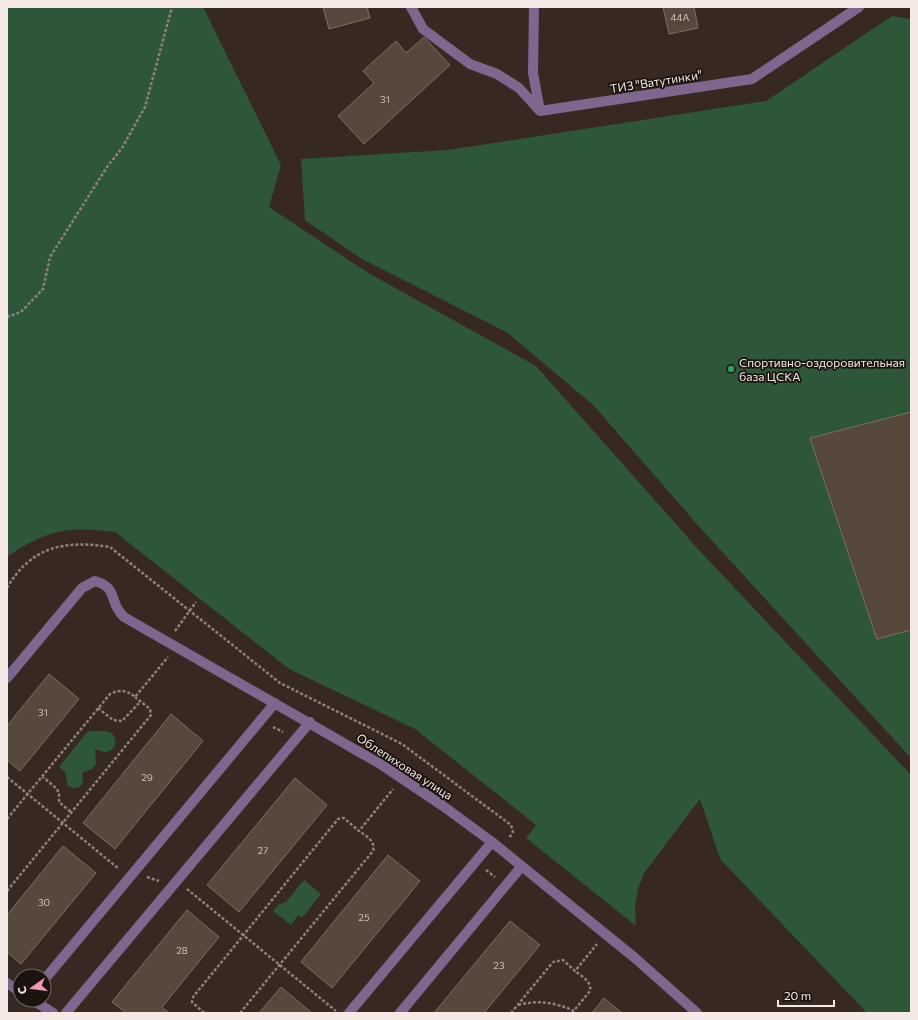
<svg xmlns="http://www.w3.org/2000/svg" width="918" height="1020" viewBox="0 0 918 1020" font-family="Commissioner,sans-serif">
	<rect width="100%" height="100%" fill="#382822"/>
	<!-- green -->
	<path fill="#2e5639" d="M7,7h196l78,158 -12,42 101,67 166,92 162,183 213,226v238h-44l-147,-154 -20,-60 -56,74 -6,16 -3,18 1,19 -110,-88 10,-13 -121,-96 -126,-60 -174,-137c-48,-6 -69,-2 -108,25z
		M892,16l19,3v739l-208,-227 -109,-125 -86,-73 -146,-74 -57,-39 -4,-61 147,-9 318,-49z
		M88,731c7,1 15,-2 21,1 10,4 8,19 -3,20 -4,1 -7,-3 -11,-2l1,14 -4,5 -10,4 1,8 -1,4c-5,4 -9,4 -14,1l-3,-14 -6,-5z
		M304,880l17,14 -19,24 -4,-3 -7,10 -18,-14 5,-6 8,-3z"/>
	<!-- building -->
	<path fill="#56483d" stroke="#7e6e62" d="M323,7h44l3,11 -41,11z
		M663,7h31l4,21 -29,6z
		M424,37l26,28 -86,79 -26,-28 36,-33 -11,-12 33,-30 10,12z
		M911,412v218l-34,9 -67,-201z
		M49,674l30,25 -59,72 -13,-11v-34z
		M171,714l32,27 -88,108 -32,-26z
		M295,778l32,27 -88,107 -32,-27z
		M63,846l33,27 -75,91 -14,-12v-37z
		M388,855l32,26 -88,107 -31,-26z
		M187,910l32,27 -57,70 7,6h-43l-14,-11z
		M510,921l30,24 -56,68h-50z
		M281,987l31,26h-53z
		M604,998l18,15h-30z"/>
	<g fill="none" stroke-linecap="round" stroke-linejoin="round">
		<!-- path -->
		<path stroke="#8f817c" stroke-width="2.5" stroke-dasharray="3 2" stroke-linecap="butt" d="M7,317l14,-5 22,-23 7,-32 57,-90 15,-19 23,-41 27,-100
			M7,588c24,-42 58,-48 103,-41l170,136 122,61 109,81 2,7 -4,6
			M175,631l21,-29
			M98,708l15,12 9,1 18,-19
			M273,727l10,5
			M42,776l15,13 2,5v8l13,11
			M7,777l112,92
			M7,819l103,-125c10,-5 17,-4 25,3l33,-40
			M486,870l9,7
			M147,877l12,4
			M187,889l149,122
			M7,891l144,-176 -1,-6 -15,-12
			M518,1005c20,-5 37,-3 56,6
			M204,1013l-12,-11 1,-5 145,-178 6,-1 15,13 34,-42
			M240,1013l133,-162c3,-10 -7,-15 -14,-20
			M511,1013l42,-51 10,-2 12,11 22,-27
			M572,1013l18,-22c2,-10 -8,-14 -15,-20"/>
		<!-- minor -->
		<path stroke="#7e668f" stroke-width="10" d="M411,7l12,22 47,35 27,10 22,14 21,23
			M534,7l-1,66 7,38 212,-32 107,-72
			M7,678l75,-90 13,-7c24,7 13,21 29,36l258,148 61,41 49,36 143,116 62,55
			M44,980l231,-277
			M7,983l13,9
			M33,1000l20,13
			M66,1013l244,-291
			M349,1013l143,-171
			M400,1013l121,-146"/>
	</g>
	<!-- markers -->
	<circle fill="#2e9e5b" stroke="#1a1310" stroke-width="1.5" cx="731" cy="369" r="4"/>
	<g text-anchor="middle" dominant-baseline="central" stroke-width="3.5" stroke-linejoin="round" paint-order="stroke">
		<!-- number labels -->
		<g font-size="10" fill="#ccc1bb">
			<text x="680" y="17">44А</text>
			<text x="385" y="99">31</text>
			<text x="43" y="712">31</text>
			<text x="147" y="777">29</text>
			<text x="263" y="850">27</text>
			<text x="44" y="902">30</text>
			<text x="364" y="917">25</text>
			<text x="182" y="950">28</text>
			<text x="499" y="965">23</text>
		</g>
		<!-- street labels -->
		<g font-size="12" fill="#f4e9e5" stroke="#1a1310">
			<text transform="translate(656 81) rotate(-9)">ТИЗ "Ватутинки"</text>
			<text transform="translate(405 766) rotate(33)">Облепиховая улица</text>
		</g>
		<!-- poi labels -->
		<g font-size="12" fill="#f4e9e5" stroke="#1a1310" text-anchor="start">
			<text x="739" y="362">Спортивно-оздоровительная<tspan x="739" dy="14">база ЦСКА</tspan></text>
		</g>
	</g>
	<!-- border -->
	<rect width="918" height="1020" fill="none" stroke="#f4e9e5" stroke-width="16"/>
	<!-- north arrow -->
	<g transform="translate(32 988) rotate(256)"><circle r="19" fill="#1a1310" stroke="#716965"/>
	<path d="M0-3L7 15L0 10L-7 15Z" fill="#f09ab6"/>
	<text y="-6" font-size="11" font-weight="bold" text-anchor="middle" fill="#f4e9e5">С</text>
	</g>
	<!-- scale -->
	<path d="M778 1000v6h56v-6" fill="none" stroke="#f4e9e5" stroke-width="2"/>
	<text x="784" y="1000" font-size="12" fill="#f4e9e5" stroke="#1a1310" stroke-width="3" paint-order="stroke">20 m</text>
</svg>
